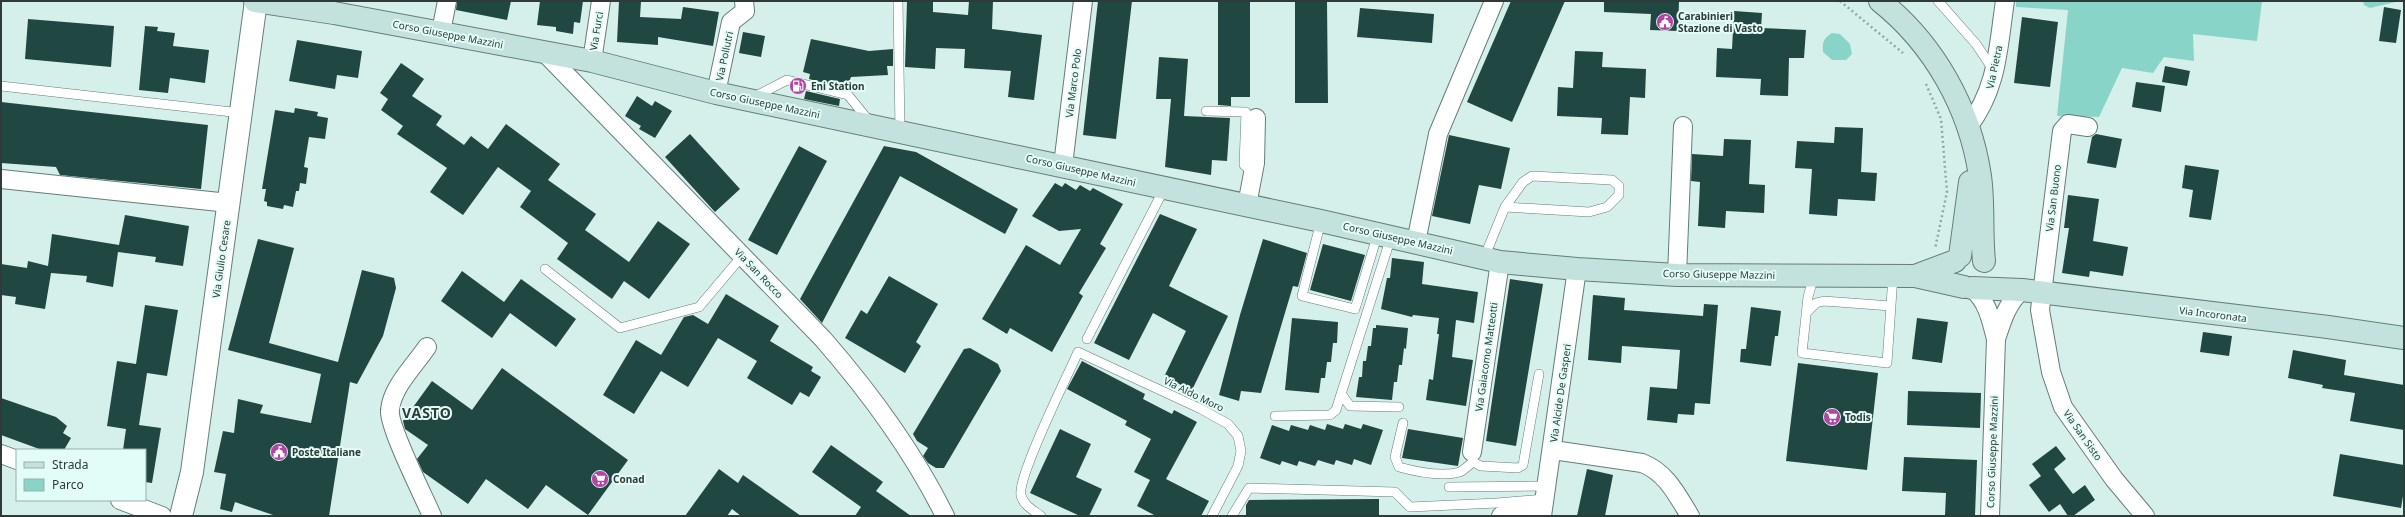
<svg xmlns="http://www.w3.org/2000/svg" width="2405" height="517" viewBox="0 0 2405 517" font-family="'Noto Sans',sans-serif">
	<rect width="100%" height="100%" fill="#d5f0eb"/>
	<!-- green -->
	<path fill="#89d4c8" d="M2016,1h246l-5,40 -64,-7 1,27 -30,-4 -11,16 -31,-5 -23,49 -42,-1 11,-106 -52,-3z
		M2363,1h37l-30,7 -6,-3z
		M1832,33l8,1 10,10 2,10 -6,6h-14l-9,-8c-1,-10 1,-14 9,-19z"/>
	<!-- building -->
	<path fill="#204741" d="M457,1h54l-4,19 -51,-10z
		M540,1h43l-3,22 -6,-1 -1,12 -17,-3v-4l-19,-2z
		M619,1h22l-1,16 41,2 2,-12 36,5 -6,34 -55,-9v8l-41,-3z
		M907,1h26v11l35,3 1,-14h24l-1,28 50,6 -8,65 -26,-3 3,-26 -47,-3 1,-19 -29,-1 -1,21 -30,-2z
		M1098,1h34l-16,138 -33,-4z
		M1218,1h32v96h-19v9l-13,-1z
		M1295,1h32l1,102h-33z
		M1511,1h54l-53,121 -45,-20z
		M1604,1h75l-1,30 -28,-1 1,-16 -47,-2z
		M2384,7l17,3 -5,33 -17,-2z
		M1360,8l74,6 -2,29 -75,-6z
		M1734,11l28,2 -1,15 45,2 -2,28h-15l-1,38 -28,-1 1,-16 -45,-2 1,-29 15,1z
		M2022,17l36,5 -8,65 -36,-4z
		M28,19l86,7 -3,41 -86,-8z
		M145,26l13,1 -1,4 18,2 -2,13 36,4 -4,33 -35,-5 -2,15 -29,-3z
		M743,32l22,4 -4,21 -22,-4z
		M811,39l58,12 24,-2v17h-6l1,9 -37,2 -2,5 -5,-1 -1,7 -34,-9 1,-5 -7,-2z
		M297,40l65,11 -4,27 -21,-3 -2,14 -46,-8z
		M1575,51l28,1 -1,15 44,2 -1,29 -15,-1 -2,38 -27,-1 1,-16 -45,-2 1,-29 15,1z
		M1159,57l29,2 -4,57 46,2 -3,43 -15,-1 -1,15 -46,-8 6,-68h-15z
		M401,63l23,16 -12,17 30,20 -6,9 28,20 7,-9 17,13 18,-25 54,40 -12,16 48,34 -11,16 44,32 29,-41 32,23 -41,55 -25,-18 -12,18 -55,-40 11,-16 -48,-36 11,-16 -33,-24 -35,48 -33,-23 17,-24 -50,-34 6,-8 -22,-16 7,-11 -8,-6z
		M2165,66l25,5 -3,15 -25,-4z
		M2136,82l29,4 -4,26 -29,-5z
		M806,91l34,8 -1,7 -35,-7z
		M637,96l15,10 3,-5 17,10 -17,27 -16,-9 2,-3 -16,-10z
		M1,102l207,23 -7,64 -141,-14 -4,-8 -55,-4z
		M295,108l23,4 -1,4 11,2 -3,21 -16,-2 -5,30 4,1 -2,16 -6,-1 -1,8h-3l-3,16 -9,-2 -1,4 -16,-3v-4l-3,-1 2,-12h-4l13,-79 19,3z
		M1835,127l28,1 -2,44 16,1 -2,28 -37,-2 -1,17 -28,-2 3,-45 -17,-1 2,-27 37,2z
		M690,134l50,55 -25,23 -50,-55z
		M2096,134l26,5 -6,29 -29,-5 5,-26z
		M1449,135l61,13 -9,41 -22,-4 -9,39 -38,-8z
		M1724,139l27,1 -2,44 16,1 -1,28 -38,-2 -1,17 -27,-2 2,-44 -9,-1 1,-27 31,2z
		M799,146l28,15 -50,94 -29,-15z
		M884,146l32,6 102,57 -13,25 -105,-58 -78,147 -22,-24z
		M2185,165l34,5 -8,50 -22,-3 4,-27 -11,-2z
		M1055,183l7,4 3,-4 11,7 4,-5 10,6 3,-3 30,16 -23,40 6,4 -27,45 4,3 -31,56 -42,-24 -3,6 -25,-15 44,-74 34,20 21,-36 -22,2 -27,-15z
		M2068,195l31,4 -6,42 35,6 -5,29 -33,-5 -1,6 -27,-4 7,-45h-5z
		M1160,214l37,15 -28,57 59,30 -36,74 -28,-13 22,-46 -33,-18 -24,47 -35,-17z
		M125,215l64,11 -6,40 -28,-4 1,-5 -38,-5 -5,35 -27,-5 1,-6 -36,-3 -6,36 -30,-5 1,-7 -15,-2v-31l26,4 1,-7 20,5 4,-32 67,11z
		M258,239l36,9 -25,95 69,19 24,-92 32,8 2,10 -13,48 -26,48 -7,-2 -21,134h-53l-41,-14 -3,10 -12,-3 6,-35 -12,-2 9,-41 11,2 4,-34 25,6 -3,8 51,10 10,-49 -93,-24z
		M1263,239l44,14 -9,34 -5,-1 -32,107 -20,-2 -2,10 -20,-6 21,-80z
		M1323,244l42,11 -14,46 -41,-11z
		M1392,258l32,4 -2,22 56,8 -4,31 -18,-3 -4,37 21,3 -7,46 -40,-6 3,-21 4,1 6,-46h-2l2,-16 -26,-3 -1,2 -31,-8 6,-31h3z
		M462,271l42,31 17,-23 55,40 -20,28 -46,-34 -18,25 -51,-37z
		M889,276l49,28 -22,38 5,4 -16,27 -60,-35 16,-28 6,4z
		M1510,279l33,5 -27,162 -30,-5z
		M726,294l53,32 -9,15 43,26 -2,4 10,6 -12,20 -9,-5 -8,13 -45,-27 10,-17 -39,-23 -30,49 -27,-16 -27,43 -31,-19 33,-55 25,15 23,-38 9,-2 15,9z
		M1593,295l32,3 -1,12 79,6 1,-12 14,1 -8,99 -15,-1 -1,12 -16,-1 -1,9 -30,-3 3,-33 27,2 3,-39 -58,-4 -1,17 -33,-3z
		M145,305l33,5 -11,66 -20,-3 -8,52 22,3 -9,55 -7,-1v-32h-22l3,-21 -19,-3 10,-65 19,3z
		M1751,307l30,4 -3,25h-3l-4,30 -31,-4 1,-13h5z
		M1292,318l46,4 -1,21h-4l-2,19h-4l-2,16h-4l-2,15 -34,-3z
		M1917,318l31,4 -6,41 -30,-4z
		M1376,325l32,3 -2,21 -2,-1 -2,17h-3l-2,17h-3l-2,18 -36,-3 3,-20h3l1,-16h3l2,-15h3l2,-18h3z
		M2203,332l29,4 -3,20 -29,-4z
		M970,348l28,16 3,7 -57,97h-8l-8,-5 -5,-7 5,-8 -11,-7 -4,-7 51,-85z
		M2293,350l53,10 -2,15 60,10v45l-54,-9 5,-28 -33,-5 1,-3 -35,-7z
		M1082,361l63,33 -2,5 29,15 2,-4 23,12 -31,57 43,22 -8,15h-45l-19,-10 13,-26 -16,-8 17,-33 -26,-14 2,-4 -60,-32z
		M1798,363l80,10 -11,97 -81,-9z
		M502,368l126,92 -40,55 -42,-30 -18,24 -42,-30 -18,25 -45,-32 -6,-13 11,-14 -23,-16 -2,-8 29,-40 40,29z
		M1908,391l73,2 -1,35 -73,-3z
		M1,398l55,19 11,9 -4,7 8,5 -7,12h-22l-41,-15z
		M1327,424l16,5 2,-5 16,5 2,-5 20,6 -12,35 -17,-6 -2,6 -16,-5 -2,5 -16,-5 -3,6 -16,-5 -2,5 -15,-5 -2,4 -20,-7 12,-33 17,6 2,-6 17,5 2,-5 15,5z
		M1060,429l31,15 -15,33 26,12 -13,27h-9l-50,-23z
		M1408,429l55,9 -5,28 -56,-8z
		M831,445l52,37 -7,9 35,25h-56l6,-9 -49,-35z
		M2056,446l10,13 -12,10 19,25 12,-9 10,15 -22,16h-5l-8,-12 -11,8 -20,-27 12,-9 -9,-12z
		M2340,454l64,11v25l-3,18 -68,-12z
		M1904,457l73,3 -2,56h-30l1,-23 -44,-2z
		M719,469l19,14 5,-8 58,41h-60l-9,-7 -5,7h-42z
		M1587,469l26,6 -8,41h-28z
		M1379,499v17h-133v-11l3,-5z"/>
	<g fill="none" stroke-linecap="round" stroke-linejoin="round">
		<!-- service casing -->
		<g stroke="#647d78" stroke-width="10">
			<path id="service" d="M898,1l2,130
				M1938,1l38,43 18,27
				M1,86l240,27
				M754,97l33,-17 61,15 21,26
				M1206,111l40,1 -2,53 9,8
				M1321,221l-19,75 53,13 23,-76
				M1484,258l21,-51 84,5 18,-5 12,-12v-9l-7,-6 -80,-4 -9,6 -18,25
				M545,269l75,59 79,-21 43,-51
				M1814,275l-6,22 -6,56 85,10 6,-87
				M1806,313l10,-10 8,-2 67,5
				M1087,339l77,-150
				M1342,395l8,11 49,1
				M1275,416l55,-1 6,-5 55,-173
				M1403,423l-8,34 4,10c18,5 43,10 61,5 4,-2 9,-7 13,-10
				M1472,452l1,10 8,4 37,2 5,-3 16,-91
				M1449,487l98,-1
				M1041,516c-8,-6 -18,-11 -20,-21 -4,-18 47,-120 57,-143l123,57 27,15 10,12 3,15 -3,15 -26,50
				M1232,516l17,-28 146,4 15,15 87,-4 47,-4"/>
		</g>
		<!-- minor casing -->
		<g stroke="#647d78" stroke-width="20">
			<path id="minor" d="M441,32l6,-31
				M544,52l279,287c47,54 90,112 122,177
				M592,61l9,-60
				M716,93l15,-71 14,-11 -1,-10
				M1968,127c30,-39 30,-80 37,-126
				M2088,127l-20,-3 -6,7 -22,179 11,62 12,35 51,72 31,37
				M1063,165l20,-164
				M1,179l228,24
				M1247,205l8,-42 1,-45
				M1416,242l22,-108 56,-133
				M1677,275l6,-149
				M1972,288c16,14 19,32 24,51
				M427,347c-12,18 -35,40 -37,63 -2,16 34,87 42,106
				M1553,450l89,13c24,9 35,32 48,53
				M1472,452l28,-190
				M1,454l16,6
				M120,500l42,16
				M1501,516l42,-7
				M1542,516l35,-247
				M1990,516l6,-177c6,-18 11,-36 26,-49"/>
		</g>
		<!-- tertiary casing -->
		<g stroke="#647d78" stroke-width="24">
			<path id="tertiary" d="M181,516l11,-44 64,-471"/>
		</g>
		<!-- secondary casing -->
		<g stroke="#647d78" stroke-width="24">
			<path id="secondary" d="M255,1l79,12 258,48 124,32 605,128 179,41 77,7 100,6 238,1 49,11
				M1880,1c54,43 90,107 100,175 4,28 1,57 4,85
				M1960,256l10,-74
				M1915,276l40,-15
				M1972,288l50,2 306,37 76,11"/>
		</g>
		<!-- path -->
		<path stroke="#92a6a2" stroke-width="2.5" stroke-dasharray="2 3" stroke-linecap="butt" d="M1840,1l63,52
			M1926,84l15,35 6,73 -12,57"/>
		<!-- service -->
		<use href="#service" stroke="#fff" stroke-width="9"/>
		<!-- minor -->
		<use href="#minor" stroke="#fff" stroke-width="18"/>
		<!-- tertiary -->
		<use href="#tertiary" stroke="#fff" stroke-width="22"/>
		<!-- secondary -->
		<use href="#secondary" stroke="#c3e1dd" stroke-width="22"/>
	</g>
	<!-- icons -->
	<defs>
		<g id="civic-disc" transform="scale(0.9)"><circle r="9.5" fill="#b245a4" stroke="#e2fdf8"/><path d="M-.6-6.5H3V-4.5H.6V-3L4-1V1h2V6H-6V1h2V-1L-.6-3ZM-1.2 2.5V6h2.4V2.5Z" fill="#fff"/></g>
		<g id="fuel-disc" transform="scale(0.9)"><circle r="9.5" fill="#b245a4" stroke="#e2fdf8"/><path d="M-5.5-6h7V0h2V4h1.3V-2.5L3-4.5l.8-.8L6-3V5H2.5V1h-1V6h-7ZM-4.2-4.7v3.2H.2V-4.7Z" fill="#fff"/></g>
		<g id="supermarket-disc" transform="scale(0.9)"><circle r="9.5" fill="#b245a4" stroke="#e2fdf8"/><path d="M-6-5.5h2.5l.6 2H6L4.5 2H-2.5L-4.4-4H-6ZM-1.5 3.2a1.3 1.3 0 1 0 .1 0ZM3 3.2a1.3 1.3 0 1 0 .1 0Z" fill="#fff"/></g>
	</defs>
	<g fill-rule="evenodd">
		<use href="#civic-disc" x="1665" y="22"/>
		<use href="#fuel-disc" x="798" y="86"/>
		<use href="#supermarket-disc" x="1832" y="417"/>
		<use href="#civic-disc" x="279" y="452"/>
		<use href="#supermarket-disc" x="600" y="479"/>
	</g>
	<g text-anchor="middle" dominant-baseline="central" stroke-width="4" stroke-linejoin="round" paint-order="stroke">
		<!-- poi labels -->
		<g font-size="10" font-weight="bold" fill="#303a38" stroke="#e2fdf8" text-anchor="start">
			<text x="1678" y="16">Carabinieri<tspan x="1678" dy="12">Stazione di Vasto</tspan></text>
			<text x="811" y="86">Eni Station</text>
			<text x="1845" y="417">Todis</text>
			<text x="292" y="452">Poste Italiane</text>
			<text x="613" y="479">Conad</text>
		</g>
		<!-- street labels -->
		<g font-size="10" fill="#303a38" stroke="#e2fdf8">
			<text transform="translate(596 31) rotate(-81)">Via Furci</text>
			<text transform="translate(448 34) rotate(11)">Corso Giuseppe Mazzini</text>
			<text transform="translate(724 56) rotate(-78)">Via Pollutri</text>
			<text transform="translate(1994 67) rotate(-78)">Via Pietra</text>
			<text transform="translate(1073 83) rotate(-83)">Via Marco Polo</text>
			<text transform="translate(765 103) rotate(12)">Corso Giuseppe Mazzini</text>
			<text transform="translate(1081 170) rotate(13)">Corso Giuseppe Mazzini</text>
			<text transform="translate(2053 198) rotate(-83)">Via San Buono</text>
			<text transform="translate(1398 238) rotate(13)">Corso Giuseppe Mazzini</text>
			<text transform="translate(221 259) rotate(-82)">Via Giulio Cesare</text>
			<text transform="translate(759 273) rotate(46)">Via San Rocco</text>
			<text transform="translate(1719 274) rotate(1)">Corso Giuseppe Mazzini</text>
			<text transform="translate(2213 314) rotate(7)">Via Incoronata</text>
			<text transform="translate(1486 357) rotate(-82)">Via Gaiacomo Matteotti</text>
			<text transform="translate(1560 393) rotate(-82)">Via Alcide De Gasperi</text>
			<text transform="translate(1194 394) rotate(26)">Via Aldo Moro</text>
			<text transform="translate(2083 435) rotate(55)">Via San Sisto</text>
			<text transform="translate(1992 452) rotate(-88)">Corso Giuseppe Mazzini</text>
		</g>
		<!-- district labels -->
		<g font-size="14" font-weight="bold" letter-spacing="1" fill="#303a38" stroke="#e2fdf8">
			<text x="427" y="412">VASTO</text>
		</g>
	</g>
	<!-- border -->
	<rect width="2405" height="517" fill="none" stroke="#303a38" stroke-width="4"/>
	<!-- legend -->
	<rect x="16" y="449" width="130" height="52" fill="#e2fdf8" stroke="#9bafab"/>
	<rect x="24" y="462" width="20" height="6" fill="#c3e1dd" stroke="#9bafab"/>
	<text x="52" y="469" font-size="12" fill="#303a38">Strada</text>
	<rect x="24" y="479" width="20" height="12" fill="#89d4c8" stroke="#9bafab"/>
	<text x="52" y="489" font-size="12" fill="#303a38">Parco</text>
</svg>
